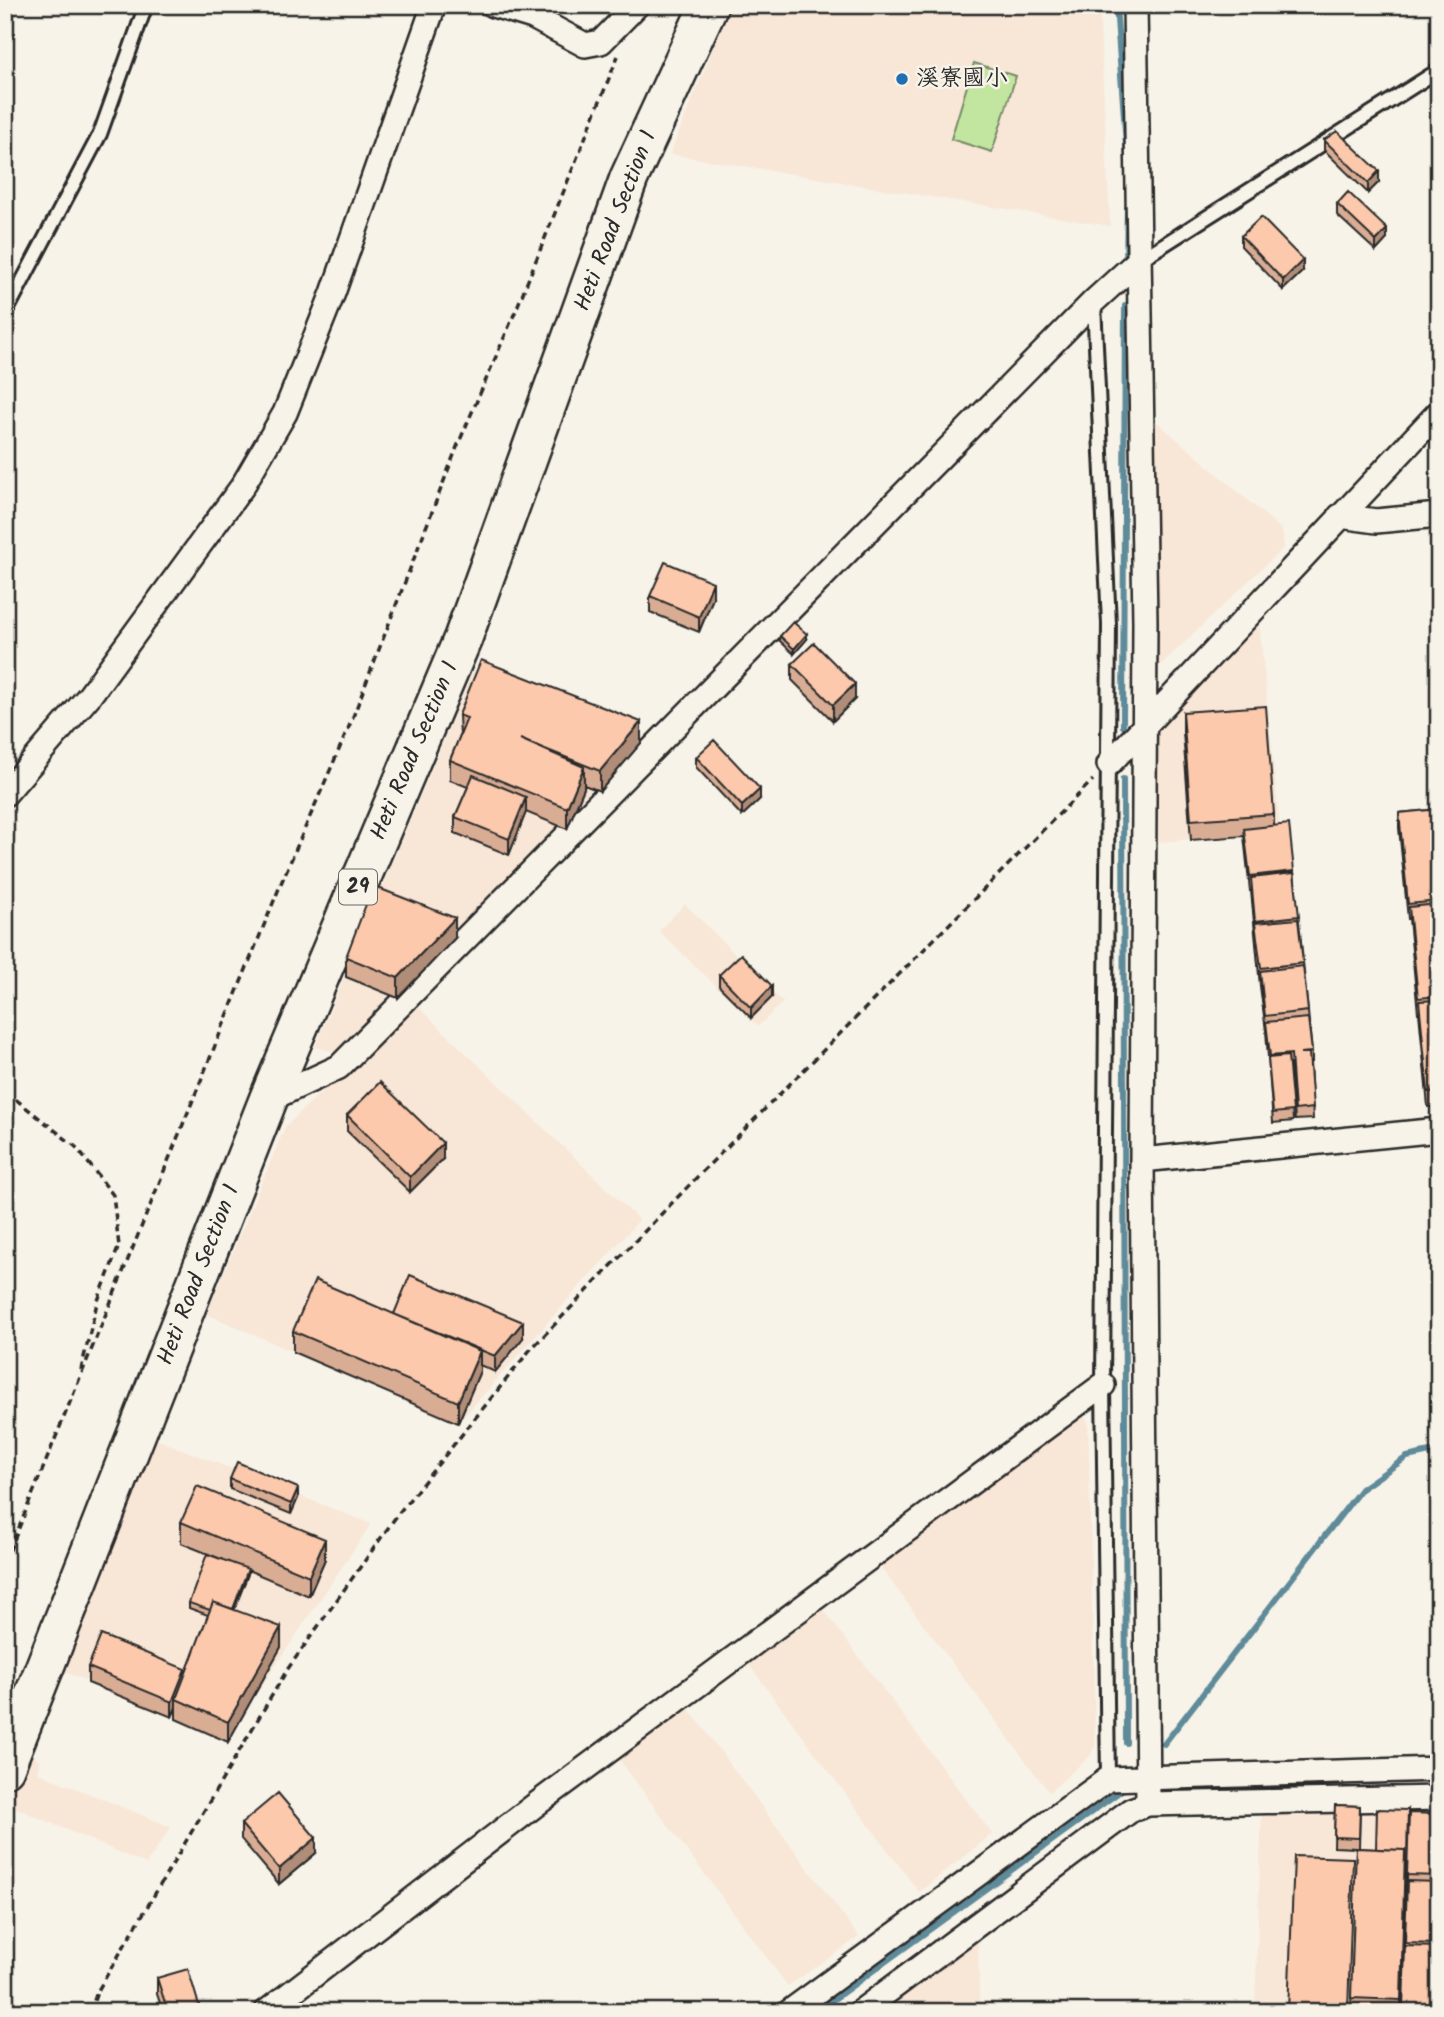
<svg xmlns="http://www.w3.org/2000/svg" width="1444" height="2017" viewBox="0 0 1444 2017" font-family="Kalam,'LXGW WenKai TC',sans-serif">
	<rect width="100%" height="100%" fill="#f7f3e8"/>
	<filter id="ink" filterUnits="userSpaceOnUse"><feTurbulence type="fractalNoise" baseFrequency=".0143" numOctaves="2"/><feDisplacementMap in="SourceGraphic" scale="14" xChannelSelector="R" yChannelSelector="G"/><feConvolveMatrix kernelMatrix="1 2 1 2 8 2 1 2 1" color-interpolation-filters="sRGB"/></filter>
	<g filter="url(#ink)">
		<!-- built -->
		<path fill="#f8e6d6" d="M731,5h368l11,221 -440,-72z
			M1149,415l133,115 2,17 -134,128z
			M1259,622l21,208 -121,12 -7,-114z
			M473,671l169,67 -302,315 -25,-6z
			M685,904l98,98 -25,24 -99,-95z
			M414,1003l225,217 -181,203 -251,-109 78,-187z
			M1081,1410l7,12 7,323 -5,11 -41,36 -170,-227z
			M153,1438l218,86 -144,213 -164,-66z
			M822,1608l170,226 -73,58 -171,-229z
			M688,1708l171,229 -71,49 -169,-227z
			M29,1752l11,9 -2,12 133,54 -25,37 -141,-61z
			M1262,1807l177,1v204h-184z
			M978,1931l1,81h-104z"/>
		<!-- green -->
		<path fill="#c2e6a0" stroke="#768866" stroke-width="2" d="M974,63l42,13 -24,76 -41,-13z"/>
		<g fill="none" stroke-linecap="round" stroke-linejoin="round">
			<!-- stream -->
			<path stroke="#5f8a99" stroke-width="6" d="M1116,5l11,154
				M1126,262l1,-54
				M1123,726l2,-420
				M1123,779l3,964
				M1164,1744l197,-255 46,-32 32,-7
				M816,2012l310,-225"/>
			<!-- service casing -->
			<g stroke="#2b2b2b" stroke-width="18">
				<path id="service" d="M1138,261l301,-191
					M1094,303l15,321 -6,761 5,394
					M5,314l95,-180 46,-129"/>
			</g>
			<!-- minor casing -->
			<g stroke="#2b2b2b" stroke-width="28">
				<path id="minor" d="M493,5l40,12 52,28 16,-3 36,-37
					M1135,5l10,617 -3,538 6,644
					M1340,516l36,5 63,-6
					M1109,764l330,-352
					M5,794l85,-99 152,-208 43,-74 48,-120 101,-288
					M268,1100l71,-33 755,-766 44,-40
					M1142,1160l297,-30
					M266,2012l272,-209 565,-418
					M789,2012l319,-233 331,-10
					M860,2012l271,-202 17,-6 291,-6"/>
			</g>
			<!-- primary casing -->
			<g stroke="#2b2b2b" stroke-width="42">
				<path id="primary" d="M5,1768l263,-668 195,-462 166,-460 80,-173"/>
			</g>
			<!-- path -->
			<path stroke="#2b2b2b" stroke-width="3.5" stroke-dasharray="7 5" stroke-linecap="butt" d="M5,1094l9,4 62,49 37,48 6,51 -22,57 -17,71
				M5,1562l277,-681 69,-159 106,-275 59,-137 102,-254
				M90,2012l7,-20 190,-322 111,-156 132,-164 171,-177 392,-393"/>
			<!-- service -->
			<use href="#service" stroke="#f7f3e8" stroke-width="12"/>
			<!-- minor -->
			<use href="#minor" stroke="#f7f3e8" stroke-width="23"/>
			<!-- primary -->
			<use href="#primary" stroke="#f7f3e8" stroke-width="37"/>
		</g>
		<!-- wall -->
		<path fill="#d9ad94" stroke="#2b2b2b" stroke-width="2" d="M1324,140l55,42 -11,11 -44,-43z
			M1337,204l50,35 -11,12 -39,-36z
			M1241,236l62,35 -20,19 -42,-44z
			M650,596l63,2 -14,34 -49,-20z
			M780,636l27,3 -13,15 -14,-13z
			M792,664l63,35 -22,22 -41,-41z
			M1183,712l91,102v12l20,45 18,181v10h-2l3,57 -18,1 -4,-56h-2l4,57 -20,2 -7,-92 -6,-45 -9,-95h-1l-6,-55 -53,4 -8,-108z
			M459,715l182,28 -41,48 -16,-6v3l-17,41 -41,-17 -17,43 -54,-22v-16l13,-30 -18,-7v-20l10,-24z
			M696,757l64,42 -18,17 -46,-49z
			M1439,809v297l-11,1 -9,-94h-1l-9,-94h-1l-9,-91v-15z
			M455,938l-57,60 -52,-21v-20z
			M719,975l53,22 -21,21 -32,-32z
			M347,1115l96,44 -33,33 -63,-61z
			M394,1314l129,24 -28,34 -15,-7v6l-22,52 -165,-71v-21z
			M230,1479l68,19 -7,16 -61,-25z
			M181,1522l144,37 -16,37 -61,-26v4l-14,36 47,37 -53,95 -52,-23v-12l-4,10 -84,-34v-16l97,9 23,-61 -19,-7v-5l32,-44 -40,-16z
			M1335,1805l25,1 -1,42 17,1 32,-39 -7,202h-50l5,-164 -22,-1z
			M1409,1813l30,1v198l-36,-2z
			M241,1824l75,29 -37,31 -38,-45z
			M157,1978l44,34h-38l-6,-18z"/>
		<!-- shaded-wall -->
		<path fill="#b08d78" stroke="#2b2b2b" stroke-width="2" d="M1379,171v11l-11,11v-10z
			M1387,229v10l-11,12v-10z
			M1303,260v11l-20,19v-10z
			M713,582v16l-14,34v-15z
			M807,634v5l-13,15v-5z
			M855,684v15l-22,22v-16z
			M641,722v21l-41,48v-20z
			M584,767v21l-17,41v-21z
			M760,789v10l-18,17v-10z
			M526,797v15l-17,43v-16z
			M455,918v20l-57,60v-20z
			M772,986v11l-21,21v-10z
			M443,1143v16l-33,33v-15z
			M523,1322v16l-28,34v-16z
			M480,1351v20l-22,52v-21z
			M298,1488v10l-7,16v-10z
			M325,1539v20l-16,37v-20z
			M248,1569v5l-19,49v-5z
			M281,1627v20l-53,95v-20z
			M185,1669v16l-9,14v8l-4,10v-15z
			M316,1838v15l-37,31v-15z
			M1405,1850v20l-4,142v-12z"/>
		<!-- building -->
		<path fill="#fcc9ac" stroke="#2b2b2b" stroke-width="2" d="M1337,131l42,40 -11,12 -44,-43z
			M1348,192l39,37 -11,12 -39,-37z
			M1261,217l42,43 -20,20 -42,-44z
			M665,562l48,20 -14,35 -49,-21z
			M793,622l14,12 -13,15 -14,-13z
			M814,643l41,41 -22,21 -41,-41z
			M481,660l160,62 -41,49 -80,-32 64,28 -17,41 -117,-48 17,-42 -8,-3z
			M1266,706l8,108 -83,6 -8,-108z
			M714,740l46,49 -18,17 -46,-49z
			M473,775l53,22 -17,42 -54,-22z
			M1439,809v92l-31,3 -9,-91z
			M1289,824l5,47 -44,5 -6,-47z
			M1294,873l5,43 -44,5 -4,-43z
			M373,886l82,32 -57,60 -52,-21z
			M1439,904v92l-21,2 -9,-91z
			M1298,919l5,44 -42,5 -6,-45z
			M741,954l31,32 -21,22 -32,-33z
			M1303,966l5,45 -43,5 -5,-45z
			M1439,1000v91l-11,1 -9,-91z
			M1308,1018l4,34 -12,1h9l4,55 -18,2 -4,-56 -21,2 -4,-34z
			M1288,1056l5,55 -20,2 -5,-55z
			M380,1082l63,61 -33,34 -63,-62z
			M410,1275l113,47 -28,34 -101,-42z
			M315,1280l165,71 -22,51 -165,-71z
			M237,1462l61,26 -7,16 -61,-25z
			M197,1486l128,53 -16,37 -128,-54z
			M207,1554l41,15 -15,40 -20,-7 -3,8 -21,-7z
			M213,1602l68,25 -53,95 -52,-23z
			M101,1635l84,34 -13,33 -84,-35z
			M278,1793l38,45 -37,31 -38,-45z
			M1335,1805l25,1 -1,32 -25,-1z
			M1377,1809l31,1 -1,47h-2v-7l-29,-1z
			M1409,1813l30,1v62l-32,-1z
			M1356,1848l49,2 -4,150 -50,-2z
			M1294,1856l59,2 -5,154h-60z
			M1407,1881l32,1v62l-34,-1z
			M1405,1946l34,1v65h-37v-2l31,1 -30,-3z
			M188,1969l13,43h-33l-11,-34z"/>
	</g>
	<!-- markers -->
	<circle fill="#1f6fb2" stroke="#f7f3e8" stroke-width="2.5" cx="902" cy="79" r="7"/>
	<g text-anchor="middle" dominant-baseline="central" stroke-width="5" stroke-linejoin="round" paint-order="stroke">
		<!-- shield labels -->
		<rect fill="#f7f3e8" stroke="#686764" stroke-width="2" x="339" y="869.5" width="38" height="35" rx="5"/>
		<g font-size="21" font-weight="bold" fill="#2b2b2b">
			<text x="358" y="887">29</text>
		</g>
		<!-- poi labels -->
		<g font-size="23" fill="#2b2b2b" stroke="#f7f3e8" text-anchor="start">
			<text x="916" y="79">溪寮國小</text>
		</g>
		<!-- street labels -->
		<g font-size="23" fill="#2b2b2b" stroke="#f7f3e8">
			<text transform="translate(616 221) rotate(-69)">Heti Road Section 1</text>
			<text transform="translate(415 751) rotate(-67)">Heti Road Section 1</text>
			<text transform="translate(199 1275) rotate(-69)">Heti Road Section 1</text>
		</g>
	</g>
	<!-- margin -->
	<rect width="1444" height="2017" fill="none" stroke="#f7f3e8" stroke-width="28"/>
	<rect x="14" y="14" width="1416" height="1989" fill="none" stroke="#2b2b2b" stroke-width="2.5" filter="url(#ink)"/>
</svg>
